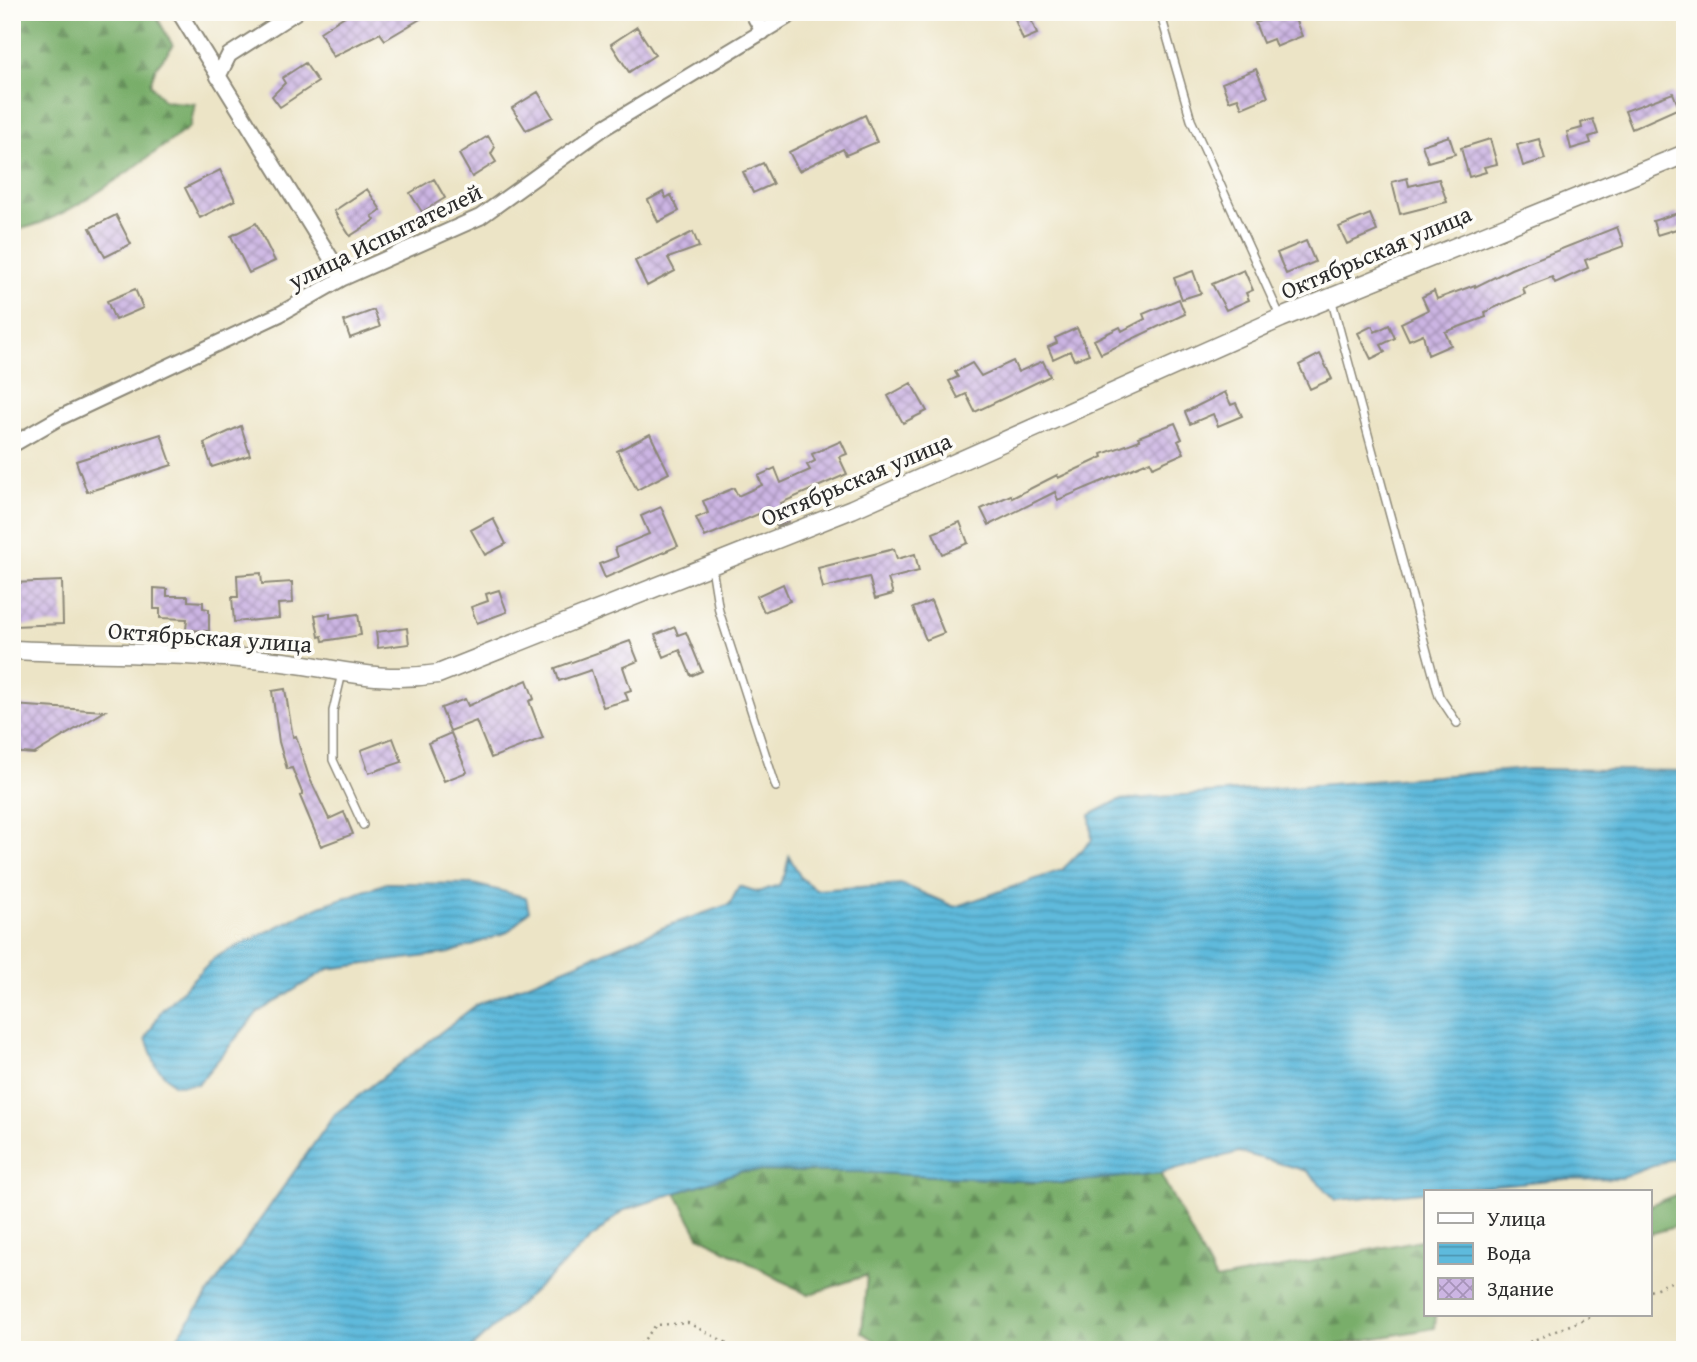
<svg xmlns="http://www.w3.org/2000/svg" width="1697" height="1362" viewBox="0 0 1697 1362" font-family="'Gentium Book Plus',serif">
	<defs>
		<pattern id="forest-firs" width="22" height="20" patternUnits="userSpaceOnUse" patternTransform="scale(1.75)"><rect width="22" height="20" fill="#79ae6b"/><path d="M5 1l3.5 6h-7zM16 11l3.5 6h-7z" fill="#638e58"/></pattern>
		<pattern id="water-rules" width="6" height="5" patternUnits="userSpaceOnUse" patternTransform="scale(1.75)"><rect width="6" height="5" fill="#5ebadc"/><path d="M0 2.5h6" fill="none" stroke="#4e97b3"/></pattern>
		<pattern id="building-cross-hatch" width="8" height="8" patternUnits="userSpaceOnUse" patternTransform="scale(1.75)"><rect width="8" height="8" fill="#ccb5e3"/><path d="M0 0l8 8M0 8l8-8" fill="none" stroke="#a693b8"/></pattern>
	</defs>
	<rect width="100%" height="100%" fill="#fdfcf7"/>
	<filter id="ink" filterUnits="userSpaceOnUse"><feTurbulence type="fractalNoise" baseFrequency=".0143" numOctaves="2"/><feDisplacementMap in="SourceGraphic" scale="14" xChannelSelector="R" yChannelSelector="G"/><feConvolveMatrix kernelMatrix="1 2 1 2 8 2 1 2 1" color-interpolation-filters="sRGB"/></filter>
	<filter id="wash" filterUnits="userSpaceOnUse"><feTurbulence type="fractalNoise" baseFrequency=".00686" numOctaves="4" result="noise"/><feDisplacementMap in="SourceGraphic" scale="28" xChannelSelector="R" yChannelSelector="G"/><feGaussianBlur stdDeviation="1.57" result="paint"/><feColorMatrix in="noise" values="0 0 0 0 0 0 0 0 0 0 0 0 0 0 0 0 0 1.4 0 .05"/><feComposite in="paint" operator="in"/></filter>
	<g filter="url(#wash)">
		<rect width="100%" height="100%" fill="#ece4c6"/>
		<!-- forest -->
		<path fill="url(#forest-firs)" stroke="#526c4b" stroke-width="2" d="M12,12h142l19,34 -17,21 -6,17 14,17 31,3 -5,23c-43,30 -128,100 -178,103z
			M741,1171l120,1 201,11 98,-10 56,107 210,-41v76h10l-1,13 -98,17 -8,5h-439l-28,-18 5,-57 -59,20 -109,-59 -23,-43z
			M1685,1191v33l-35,10v-29z"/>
		<!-- water -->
		<path fill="url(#water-rules)" stroke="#447284" stroke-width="2" d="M1529,769l156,2v383l-64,24 -61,1 -224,21 -29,-29 -68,-19 -79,21 -98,10 -201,-11 -120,-1 -119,40 -153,139h-301l167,-236 141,-109 191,-79 63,-22 9,-18 19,6 21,-7 6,-11 4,-18 12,22 15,12 86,-6 53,23 107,-37 30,-30 -2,-25 29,-15z
			M387,883l86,1 53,13 3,14 -21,21 -58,21 -122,16 -71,44 -59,71 -24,1 -18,-19 -10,-28 15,-27 54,-54 105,-51z"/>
		<g id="blocks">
			<!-- building -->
			<path fill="url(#building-cross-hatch)" d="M351,12h81l-47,28 -5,-7 -47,24 -13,-25z
				M1012,12h16l9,22 -14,6z
				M1283,12h9l10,24 -26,11 -3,-8 -10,4 -8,-20z
				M637,27l18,28 -26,17 -18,-28z
				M305,63l13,19 -38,25 -8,-11 13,-13 -3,-5z
				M1256,69l12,28 -26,11 -4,-10 -9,3 -7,-18z
				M538,92l15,25 -27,13 -14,-22z
				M1673,93l6,15 -47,21 -7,-18z
				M865,115l12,27 -31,13 -3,-6 -44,22 -10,-19z
				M1593,119l5,15 -9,3 2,6 -20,6 -4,-17 15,-4 -1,-5z
				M488,136l7,11 -4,7 5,8 -24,15 -13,-23z
				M1449,136l6,18 -27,8 -6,-17z
				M1490,139l7,25 -13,3 2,5 -17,5 -8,-29z
				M1539,139l6,20 -22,7 -6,-21z
				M763,163l10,21 -20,9 -10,-21z
				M220,170l15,30 -35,18 -15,-30z
				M1407,178l2,8 30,-7 8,23 -47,12 -8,-32z
				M434,179l11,19 -23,14 -12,-19z
				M367,189l14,21 -9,6 3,4 -25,16 -16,-25z
				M663,192l3,6 5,-3 8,16 -21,11 -10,-22z
				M1678,213l5,14 -26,8 -4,-14z
				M1370,214l7,17 -30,13 -8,-17z
				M116,215l15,29 -26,13 -15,-29z
				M256,223l19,38 -26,12 -18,-37z
				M1617,227l7,19 -39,14 3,8 -33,15 -3,-6 -29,11 2,6 -40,18 1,5 -41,15 6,13 -23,10 -5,-21 -14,6 -8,-17 27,-13 -6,-13 12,-6 3,8 38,-14v2l36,-18z
				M693,232l6,15 -31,11 7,13 -28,15 -12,-25z
				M1306,241l9,21 -29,12 -9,-21z
				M1244,270l9,20 -7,3 3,7 -23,10 -14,-26z
				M1193,271l8,22 -19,6 -8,-21z
				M135,289l8,19 -28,12 -8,-19z
				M1179,299l6,15 -84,40 -7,-14 26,-13 2,4 23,-12 -2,-5z
				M374,310l6,17 -30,11 -6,-17z
				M1389,325l6,13 -14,7 4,7 -14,7 -13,-26 14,-7 3,6z
				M1077,328l12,26 -15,6 -4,-9 -17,8 -5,-12 9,-4 -2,-5z
				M1320,354l12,25 -22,10 -11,-24z
				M1013,361l5,11 25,-11 7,15 -75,36 -9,-18 -8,4 -9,-17 9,-4 -3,-5 17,-9 9,13z
				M911,383l16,28 -24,12 -15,-27z
				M1225,392l6,13 5,-2 6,13 -24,10 -5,-12 -23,10 -5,-12z
				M1175,423l7,16 -4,2 6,12 -31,14 -3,-6 -92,39 -3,-8 -66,33 -8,-16 30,-14 1,3 45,-23 1,3 45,-21 -1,-3 38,-14 -2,-3z
				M241,426l9,29 -38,12 -8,-24z
				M161,434l11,31 -85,27 -11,-31z
				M650,434l19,39 -32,17 -20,-39z
				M841,441l6,13 -8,3 8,17 -66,29 7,19 -11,5 -7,-18 -65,28 -9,-19 12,-5 -5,-12 31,-13 4,8 24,-11 -4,-9 17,-8 6,15 29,-13 -3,-5 8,-4 -3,-7z
				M661,507l17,39 -73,32 -6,-14 19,-7 -3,-9 34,-14 -8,-18z
				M493,518l13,26 -21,11 -14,-25z
				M960,522l8,21 -26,11 -9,-21z
				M894,549l3,10 18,-5 4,17 -31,8 5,15 -18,5 -6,-22 -46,11 -5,-20z
				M261,573l1,11 30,-2 1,21 -15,1 1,14 -45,4 -2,-25h6l-1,-22z
				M62,581l1,43 -50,2 -1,-43z
				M783,584l7,17 -26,11 -7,-16z
				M154,588l13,1v7h21v5l15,1v6l6,1v22l-23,-1 1,-11 -27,-1v-9h-6z
				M499,590l8,22 -30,11 -6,-16 17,-6 -2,-7z
				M931,601l13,32 -18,7 -13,-32z
				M330,613v5l28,-4 3,21 -38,6 -1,-5 -3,1 -4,-22z
				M675,627l3,8 8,-3 16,39 -11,5 -11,-26 -16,7 -9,-22z
				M407,628l2,16 -31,4 -2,-16z
				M630,641l8,20 -15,6 8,23 -6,2 3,8 -25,7 -12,-37 -32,11 -4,-13z
				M527,680l7,19 -5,2 14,37 -52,20 -15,-37 -26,10 -9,-23 24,-9 3,7z
				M285,689l8,48 3,-1 13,41 20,42 15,-7 9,22 -32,12 -21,-50 3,-1 -11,-27 -5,1 -8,-27 -7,-51z
				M12,705l93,6 -71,43 -22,-2z
				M451,733l16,39 -23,9 -16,-38z
				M393,738l9,24 -33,11 -8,-23z"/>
		</g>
	</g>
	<g filter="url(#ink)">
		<use href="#blocks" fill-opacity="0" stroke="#8c8878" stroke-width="2"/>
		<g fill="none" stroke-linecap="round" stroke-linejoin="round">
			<!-- service casing -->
			<g stroke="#8c8878" stroke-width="10">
				<path id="service" d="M1160,12l31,108 90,198
					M1331,298l108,398 18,27
					M712,567l7,44 57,176
					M342,673l-9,38v49l30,65"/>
			</g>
			<!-- minor casing -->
			<g stroke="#8c8878" stroke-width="18">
				<path id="minor" d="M179,12l164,266
					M752,12l11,20
					M218,77l11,-22 67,-43
					M12,445l47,-27 221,-104 63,-36 137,-61 125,-90 190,-115"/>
			</g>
			<!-- tertiary casing -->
			<g stroke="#8c8878" stroke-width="21">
				<path id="tertiary" d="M12,650c87,4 176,2 262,11 62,6 100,23 164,13l414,-165 429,-191 404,-164"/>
			</g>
			<!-- path -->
			<path stroke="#8c8878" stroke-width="2.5" stroke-dasharray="2 5" stroke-linecap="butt" d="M1650,1291l35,-15
				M636,1350l20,-25 32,-2 53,27
				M1510,1350l84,-35"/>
			<!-- service -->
			<use href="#service" stroke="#fff" stroke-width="7"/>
			<!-- minor -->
			<use href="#minor" stroke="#fff" stroke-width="14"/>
			<!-- tertiary -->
			<use href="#tertiary" stroke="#fff" stroke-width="18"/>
		</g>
	</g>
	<g text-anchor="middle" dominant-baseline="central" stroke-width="7" stroke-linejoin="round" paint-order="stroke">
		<!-- street labels -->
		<g font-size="24" fill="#2b2b2b" stroke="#fdfcf7">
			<text transform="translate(385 236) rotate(-26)">улица Испытателей</text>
			<text transform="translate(1376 252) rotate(-23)">Октябрьская улица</text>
			<text transform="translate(856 479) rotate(-23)">Октябрьская улица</text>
			<text transform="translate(210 637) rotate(4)">Октябрьская улица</text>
		</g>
	</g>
	<!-- margin -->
	<rect width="1697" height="1362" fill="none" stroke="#fdfcf7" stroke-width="42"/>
	<!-- legend -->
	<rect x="1424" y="1190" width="228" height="126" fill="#fdfcf7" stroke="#a9a8a5" stroke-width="2"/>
	<rect x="1438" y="1213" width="35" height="10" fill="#ffffff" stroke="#a9a8a5" stroke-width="2"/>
	<text x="1487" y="1226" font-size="21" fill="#2b2b2b">Улица</text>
	<rect x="1438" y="1243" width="35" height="21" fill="url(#water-rules)" stroke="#a9a8a5" stroke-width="2"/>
	<text x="1487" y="1260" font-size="21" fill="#2b2b2b">Вода</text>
	<rect x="1438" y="1278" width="35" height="21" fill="url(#building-cross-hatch)" stroke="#a9a8a5" stroke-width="2"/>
	<text x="1487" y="1296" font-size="21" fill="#2b2b2b">Здание</text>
</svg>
